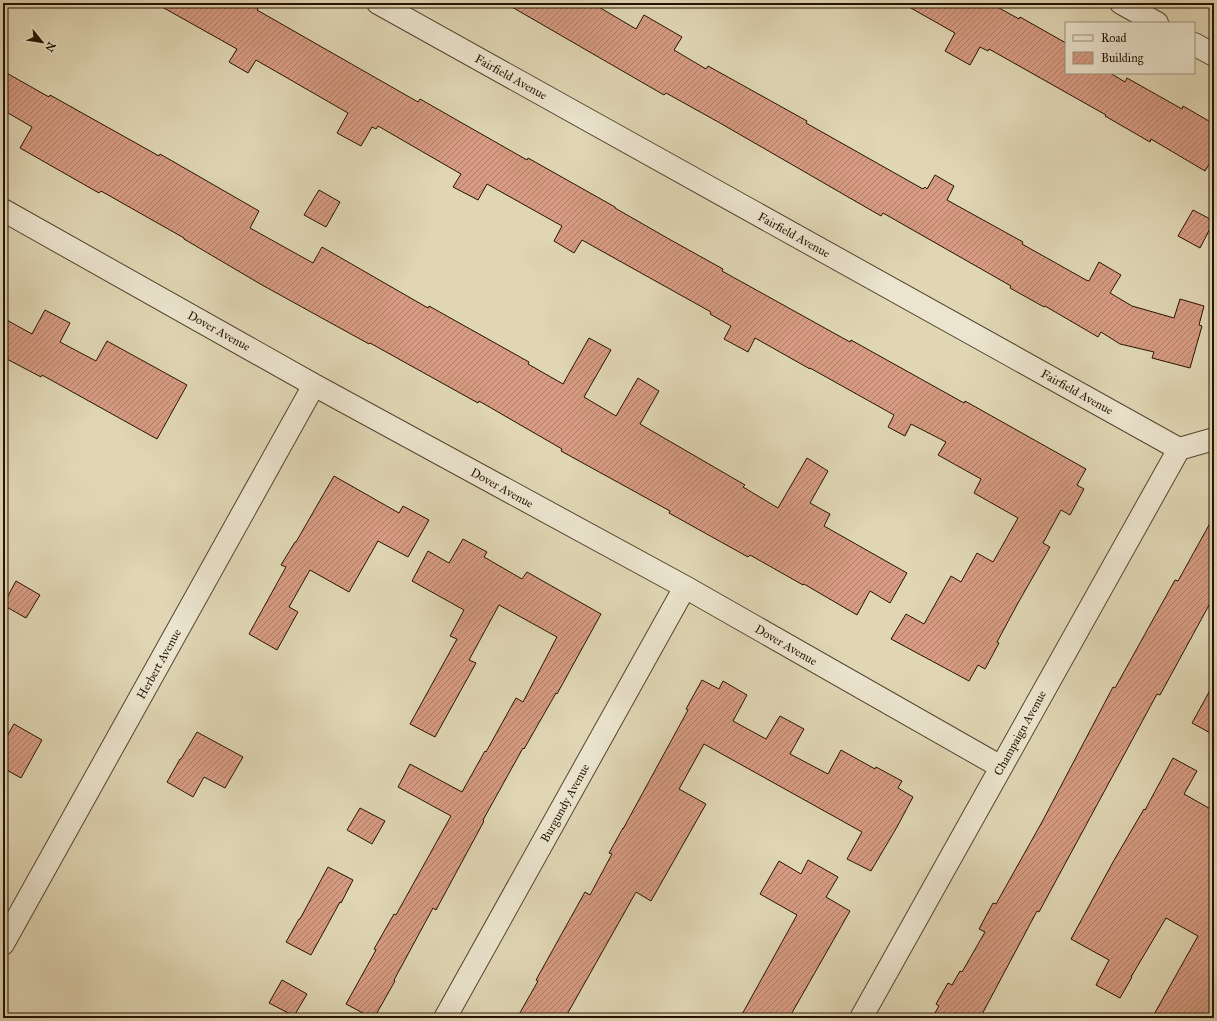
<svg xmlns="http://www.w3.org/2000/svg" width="1217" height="1021" viewBox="0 0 1217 1021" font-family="'IM FELL Great Primer',serif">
	<defs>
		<pattern id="building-hatch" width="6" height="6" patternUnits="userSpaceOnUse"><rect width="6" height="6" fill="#d69b82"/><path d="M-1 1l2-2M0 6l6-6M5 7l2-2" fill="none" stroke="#ad7d68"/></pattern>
	</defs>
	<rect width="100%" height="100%" fill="#e0d6b4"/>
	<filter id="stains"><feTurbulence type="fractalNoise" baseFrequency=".005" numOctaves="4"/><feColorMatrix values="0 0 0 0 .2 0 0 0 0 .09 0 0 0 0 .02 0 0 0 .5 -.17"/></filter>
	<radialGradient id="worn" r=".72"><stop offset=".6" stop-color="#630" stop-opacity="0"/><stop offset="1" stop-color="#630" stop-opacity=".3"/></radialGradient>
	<!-- building -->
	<path fill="url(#building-hatch)" stroke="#261301" d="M155,3h106l-4,7 161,92 2,-3 107,61 1,-2 87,49v1l54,31 54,30 -1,2 128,71 1,-2 113,63 1,-2 121,68 -9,16 7,4 -14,26 -9,-5 -18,33 7,4 -32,56 -21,39 2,1 -14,26 -7,-4 -9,16 -78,-42 15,-25 18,10 27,-48 10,6 16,-29 16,9 25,-44 -44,-25 7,-14 -43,-24 8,-13 -35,-18 -6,12 -17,-9 6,-12 -84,-47v1l-55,-31 -7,14 -24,-13 7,-13 -21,-12 1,-2 -129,-72 -8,13 -20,-12 8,-15 -75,-42 -9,16 -25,-13 8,-13 -83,-48 -2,3 -4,-2 -11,19 -24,-13 11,-20 -92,-53 -8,13 -19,-11 8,-13z
		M505,3h87l44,26 8,-14 38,22 -8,13 32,19 2,-3 99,55 -1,2 117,66 2,-2 2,2 8,-14 19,11 -7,14 76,42 -1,2 64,36 3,1 10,-19 22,13 -11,18 22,13 42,12 6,-19 24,7 -5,19 3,1 -12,42 -38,-10 2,-6 -34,-8 -19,-12 -3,5 -53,-31 -1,1 -34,-19 1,-2 -128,-73 -2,3 -161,-93 -54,-30 -2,2z
		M902,3h88l29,16 1,-2 46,26v30h44l15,9 2,-4 55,31 1,-3 31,18v32l-9,15 -54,-32 -1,3 -45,-26 1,-1 -117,-66 -1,2 -8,-4 -10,18 -25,-14 10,-18z
		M3,71l46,26 1,-2 109,61 1,-2 99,57 -9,17 63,35 9,-16 106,61 1,-2 100,56 -1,2 35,20 26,-46 22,12 -27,47 32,19 22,-38 21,13 -19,33 105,61 -2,2 35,21 29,-50 21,13 -18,32 20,11 -6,12 83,47 -17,30 -20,-12 -13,24 -53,-31 -1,1 -53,-30 -2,2 -79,-44 1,-2 -109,-60 1,-2 -83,-48 -1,2 -108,-60 -1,1 -107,-59 -78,-46v-1l-83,-47 -2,2 -79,-45 12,-21 -29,-17z
		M319,190l21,12 -14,25 -22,-12z
		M1193,210l21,11 -14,27 -22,-12z
		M45,310l25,13 -10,19 36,19 11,-20 80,44 -30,54 -115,-64 -1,2 -38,-20v-39l29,16z
		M334,476l65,37 4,-7 26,14 -21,37 -30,-16 -29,51 -39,-22 -21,37 9,5 -21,38 -28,-16 37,-67 -5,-2 14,-23h1z
		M1214,516v80l-54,99 -3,-1 -118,218 -2,-1 -57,107h-48l7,-12 -3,-2 12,-21 4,2 8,-14 2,1 23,-40 -6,-3 14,-26 3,1 46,-82 71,-135 2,1 60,-108 3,1z
		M463,539l24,13 -3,5 38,22 5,-7 74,42 -44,80 -1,-1 -32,56 -1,-1 -40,72 1,1 -48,89 -3,-2 -39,72 1,1 -21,37h-2l-26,-14 30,-54 -2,-1 20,-35 2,1 55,-99 -53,-29 12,-23 52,28 23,-41 1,1 30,-54 7,4 34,-65 -58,-32 -30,55 7,3 -41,74 -25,-13 47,-85 -7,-3 14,-26 -52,-29 16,-30 21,12z
		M16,581l24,14 -14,23 -23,-13z
		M702,680l17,9 4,-8 24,14 -14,26 33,18 14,-23 24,13 -14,25 38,20 13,-24 34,19 1,-2 26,14 -4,7 15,9 -16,30 -26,44 -24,-12 15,-27 -158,-88 -25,45 27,15 -55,97 -15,-9 -71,126h-48l21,-37 -2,-1 49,-88 5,3 22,-41 -3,-1 14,-25v1l65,-119 -2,-1z
		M1214,683v52l-22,-12z
		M14,724l28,16 -21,38 -18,-10v-25z
		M197,732l46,25 -18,31 -21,-11 -11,20 -26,-15 13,-23h1z
		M1173,758l24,13 -13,23 30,17v197l-6,10h-56l46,-82 -32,-18 -35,59h1l-12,21 -24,-13 13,-25 -38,-21 42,-77 31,-53 1,1z
		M360,808l25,13 -13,23 -25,-14z
		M808,860l30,17 -12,20 24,14 -61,107h-49l57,-103 -37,-21 19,-33 22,13z
		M328,867l25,13 -12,23 -1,-1 -29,53 -25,-13 13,-23h1z
		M282,980l25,14 -13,22 -25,-13z"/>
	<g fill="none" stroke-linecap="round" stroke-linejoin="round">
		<!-- minor casing -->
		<g stroke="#54442e" stroke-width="24">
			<path id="minor" d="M378,3l801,446 35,-10
				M1121,3l36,20
				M1194,44l20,11
				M3,210l311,175 371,202 316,180
				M3,944l311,-559
				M445,1018l240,-431
				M861,1018l318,-569"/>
		</g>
		<!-- minor -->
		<use href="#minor" stroke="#ebe4ce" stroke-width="22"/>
	</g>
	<g text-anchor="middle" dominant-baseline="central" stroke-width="3.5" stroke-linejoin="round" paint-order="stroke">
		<!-- street labels -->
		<g font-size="12" fill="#261301" stroke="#ebe4ce">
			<text transform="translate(511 77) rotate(29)">Fairfield Avenue</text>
			<text transform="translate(794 235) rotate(29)">Fairfield Avenue</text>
			<text transform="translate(219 331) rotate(29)">Dover Avenue</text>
			<text transform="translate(1077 392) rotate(29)">Fairfield Avenue</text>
			<text transform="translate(502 488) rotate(29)">Dover Avenue</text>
			<text transform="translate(786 645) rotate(30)">Dover Avenue</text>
			<text transform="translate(159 664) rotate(-61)">Herbert Avenue</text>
			<text transform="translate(1020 733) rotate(-61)">Champaign Avenue</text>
			<text transform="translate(565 803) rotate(-61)">Burgundy Avenue</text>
		</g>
	</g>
	<!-- margin -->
	<rect width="1217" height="1021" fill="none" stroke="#e0d6b4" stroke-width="16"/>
	<rect x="4" y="4" width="1209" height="1013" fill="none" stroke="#261301" stroke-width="2"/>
	<rect x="8" y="8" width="1201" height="1005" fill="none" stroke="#261301"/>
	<!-- legend -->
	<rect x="1065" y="22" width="130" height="52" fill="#ebe4ce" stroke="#9c907c"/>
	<rect x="1073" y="35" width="20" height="6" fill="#ebe4ce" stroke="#9c907c"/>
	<text x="1101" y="42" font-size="12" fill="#261301">Road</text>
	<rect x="1073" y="52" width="20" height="12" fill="url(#building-hatch)" stroke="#9c907c"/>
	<text x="1101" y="62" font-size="12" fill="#261301">Building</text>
	<!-- north arrow -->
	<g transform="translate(42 42) rotate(120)" stroke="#ebe4ce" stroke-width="3" paint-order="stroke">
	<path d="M0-3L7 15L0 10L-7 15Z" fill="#261301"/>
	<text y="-6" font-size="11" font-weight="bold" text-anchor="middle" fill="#261301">N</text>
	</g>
	<rect width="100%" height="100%" filter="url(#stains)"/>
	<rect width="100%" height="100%" fill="url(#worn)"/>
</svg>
